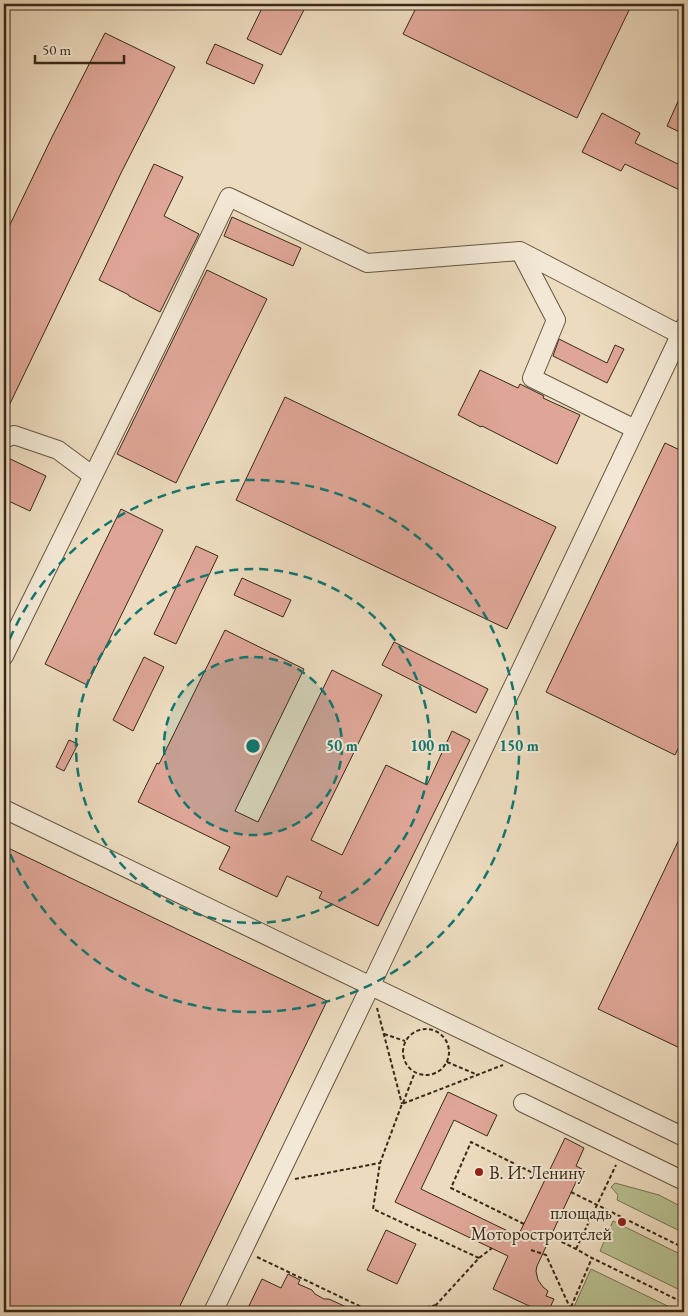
<svg xmlns="http://www.w3.org/2000/svg" width="688" height="1316" viewBox="0 0 688 1316" font-family="'EB Garamond',serif">
	<rect width="100%" height="100%" fill="#ecdbbe"/>
	<filter id="stains"><feTurbulence type="fractalNoise" baseFrequency=".004" numOctaves="4"/><feColorMatrix values="0 0 0 0 .2 0 0 0 0 .09 0 0 0 0 .02 0 0 0 .5 -.17"/></filter>
	<radialGradient id="worn" r=".72"><stop offset=".6" stop-color="#630" stop-opacity="0"/><stop offset="1" stop-color="#630" stop-opacity=".3"/></radialGradient>
	<!-- green -->
	<path fill="#b7c091" stroke="#787454" d="M615,1183l44,12 25,13v25l-67,-33 1,-5 -7,-8z
		M613,1221l71,35v2l-3,-1 1,2 -3,1h3l2,3v29l-84,-41z
		M591,1269l89,43h-105l-2,-3z"/>
	<!-- building -->
	<path fill="#dfa697" stroke="#382918" d="M264,4h43l-26,51 -34,-16z
		M418,4h214l-55,114 -174,-84z
		M105,33l70,34 -53,104 -118,245v-179l48,-100z
		M215,44l48,21 -9,19 -48,-21z
		M684,88v46l-17,-8z
		M602,113l38,20 -5,10 49,24v25l-59,-28 -4,7 -39,-19z
		M154,164l29,13 -19,39 35,18 -39,78 -31,-16v-1l-30,-15z
		M232,217l69,31 -8,18 -69,-30z
		M207,270l60,29 -91,184 -59,-29z
		M559,339l48,24 8,-18 9,4 -17,34 -54,-27z
		M480,370l38,18 2,-4 24,12 -1,2 37,17 -23,49 -75,-38 -1,1 -23,-12z
		M285,397l271,130 -49,102 -271,-129z
		M665,443l19,9v284l-9,19 -129,-63z
		M4,456l42,20 -16,35 -26,-12z
		M121,509l42,21 -76,155 -42,-21z
		M196,546l22,10 -42,88 -22,-10z
		M242,578l49,22 -8,17 -49,-22z
		M225,630l79,39 -69,142 23,11 74,-152 50,25 -71,145 31,15 44,-90 41,20 25,-54 18,9 -92,186 -59,-28 3,-6 -35,-16 -10,21 -58,-28 11,-22 -92,-45 19,-39 2,1z
		M394,642l94,47 -12,24 -94,-48z
		M144,657l20,10 -31,64 -20,-11z
		M69,740l9,4 -14,27 -8,-4z
		M684,829v221l-86,-41z
		M4,846l323,155 -150,311h-173z
		M448,1092l49,23 -10,21 -33,-16 -33,69 97,47 47,-98 19,10 -8,18 6,3 -45,97 -1,5 2,9 5,7 5,4 -2,5 8,3 -6,13h-6l-49,-23 15,-33 -113,-54z
		M386,1230l30,14 -19,40 -30,-14z
		M288,1274l12,6 -2,4 14,6 3,4 9,5h5l28,13h-111l16,-33 19,9z"/>
	<g fill="none" stroke-linecap="round" stroke-linejoin="round">
		<!-- minor casing -->
		<g stroke="#655642" stroke-width="20">
			<path id="minor" d="M520,251l36,69 -24,58 103,51
				M4,439l10,-4 44,15 35,26
				M4,656l159,-322 66,-137 138,66 153,-12 161,84
				M4,809l680,328
				M523,1103l161,78
				M213,1312l158,-327 313,-658"/>
		</g>
		<!-- path -->
		<path stroke="#382918" stroke-width="2" stroke-dasharray="4 2.5" stroke-linecap="butt" d="M377,1008l25,96
			M403 1052a23 23 0 1 1 46 0a23 23 0 1 1-46 0Z
			M384,1034l21,7
			M447,1062l31,13
			M403,1103l12,-31
			M295,1179l85,-16
			M571,1192l113,56
			M524,1224l-73,-36 20,-46 74,37
			M550,1236l26,13 16,9 92,45
			M576,1249l40,-84
			M531,1250l15,5 26,57
			M257,1257l115,55
			M479,1258l-106,-49 7,-46 22,-59 101,-39
			M407,1312l29,-7
			M433,1312l3,-7 43,-47 13,-10
			M567,1312l4,-5 21,-49"/>
		<!-- minor -->
		<use href="#minor" stroke="#f3e8d5" stroke-width="18"/>
	</g>
	<!-- distance rings -->
	<circle cx="253" cy="746" r="89" fill="#0f766e" fill-opacity=".12"/>
	<g fill="none" stroke="#0f766e" stroke-width="2.5" stroke-dasharray="9 6">
		<circle cx="253" cy="746" r="89"/>
		<circle cx="253" cy="746" r="177"/>
		<path d="M4 653A266 266 0 1 1 4 839"/>
	</g>
	<!-- markers -->
	<g fill="#8f2418" stroke="#f3e8d5" stroke-width="2">
		<circle cx="479" cy="1172" r="5"/>
		<circle cx="622" cy="1222" r="5"/>
	</g>
	<g text-anchor="middle" dominant-baseline="central" stroke-width="4" stroke-linejoin="round" paint-order="stroke">
		<!-- poi labels -->
		<g font-size="18" fill="#382918" stroke="#f3e8d5" text-anchor="start">
			<text x="489" y="1172">В. И. Ленину</text>
			<text x="612" y="1212" text-anchor="end">площадь<tspan x="612" dy="21">Моторостроителей</tspan></text>
		</g>
	</g>
	<circle cx="253" cy="746" r="8" fill="#0f766e" stroke="#f3e8d5" stroke-width="2.5"/>
	<g font-size="15" text-anchor="middle" font-weight="bold" fill="#0f766e" stroke="#f3e8d5" stroke-width="4" stroke-linejoin="round" paint-order="stroke">
		<text x="342" y="751">50 m</text>
		<text x="430" y="751">100 m</text>
		<text x="519" y="751">150 m</text>
	</g>
	<!-- margin -->
	<rect width="688" height="1316" fill="none" stroke="#ecdbbe" stroke-width="20"/>
	<rect x="5" y="5" width="678" height="1306" fill="none" stroke="#382918" stroke-width="2.5"/>
	<rect x="10" y="10" width="668" height="1296" fill="none" stroke="#382918"/>
	<!-- scale -->
	<path d="M35 55v8h89v-8" fill="none" stroke="#382918" stroke-width="2.5"/>
	<text x="42" y="55" font-size="15" fill="#382918" stroke="#f3e8d5" stroke-width="4" paint-order="stroke">50 m</text>
	<rect width="100%" height="100%" filter="url(#stains)"/>
	<rect width="100%" height="100%" fill="url(#worn)"/>
</svg>
